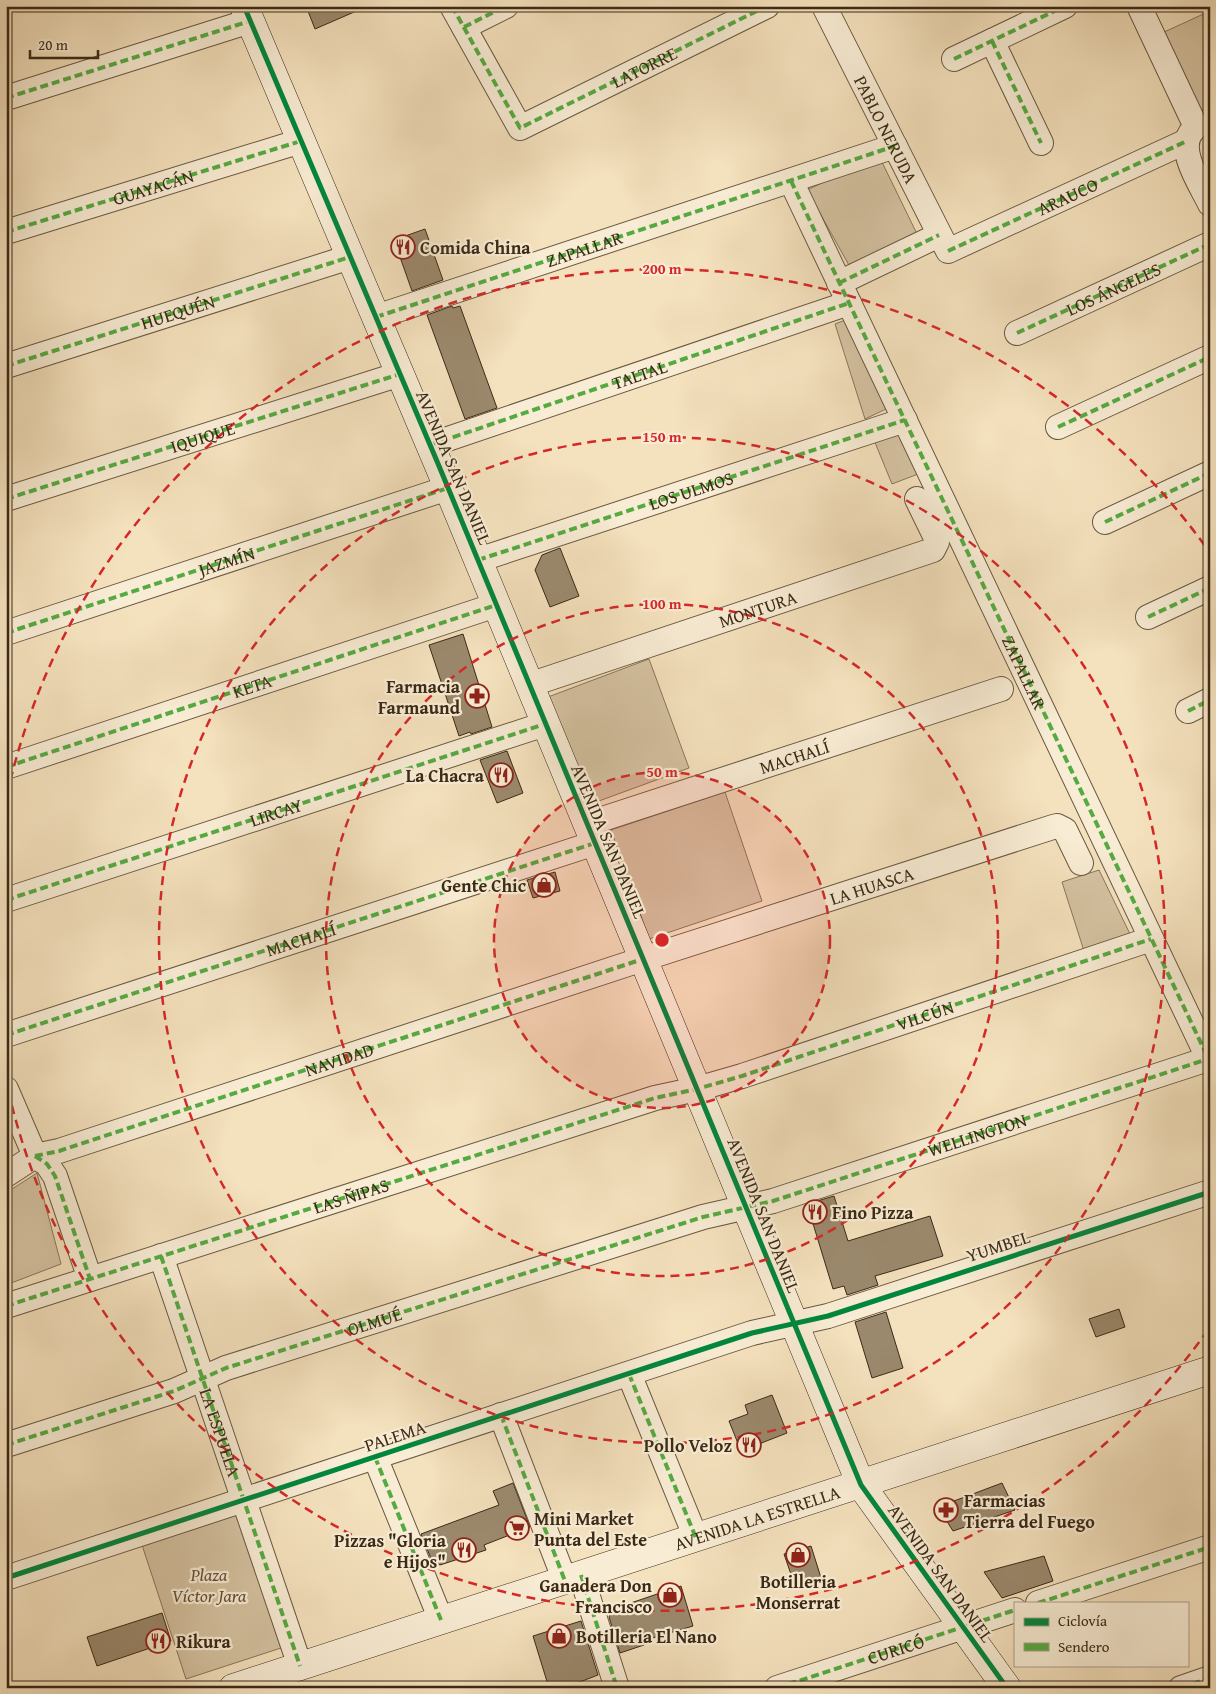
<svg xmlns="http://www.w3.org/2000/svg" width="1216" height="1694" viewBox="0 0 1216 1694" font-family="'Gentium Book Plus',serif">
	<rect width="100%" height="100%" fill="#f4e1bd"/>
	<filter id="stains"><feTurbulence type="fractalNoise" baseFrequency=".004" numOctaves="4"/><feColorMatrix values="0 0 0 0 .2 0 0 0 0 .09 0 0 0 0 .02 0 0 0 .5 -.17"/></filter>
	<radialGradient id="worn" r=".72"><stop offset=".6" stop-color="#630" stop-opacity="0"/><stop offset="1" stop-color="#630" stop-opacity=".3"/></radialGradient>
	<!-- green -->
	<path fill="#d5c2a1" stroke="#88765c" d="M1210,11v96l-11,5 -37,-79z
		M879,156l39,80 -68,31 -43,-77z
		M848,319l40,89 -23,11 -30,-95z
		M901,430l17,44 -26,10 -18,-44z
		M649,659l40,109 -101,37 -40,-108z
		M725,792l37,109 -113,38 -38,-109z
		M1099,870l31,64 -46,17 -22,-69z
		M37,1173l24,91 -55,21v-92z
		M240,1513l44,134 -98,32 -44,-134z"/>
	<!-- building -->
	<path fill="#9b896d" stroke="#3b2a16" d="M306,6h62l-53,23z
		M425,229l18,51 -31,11 -18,-51z
		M452,306l1,2 7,-2 37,102 -32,11 -38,-104z
		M560,548l19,48 -29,11 -15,-37 7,-15z
		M463,634l29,93 -21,7 -1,-2 -11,4 -30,-91z
		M507,751l16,42 -26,10 -17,-43z
		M555,872l5,19 -27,7 -6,-18z
		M834,1196l14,45 82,-25 13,40 -68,20 3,9 -31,10 -3,-9 -11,3 -26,-85z
		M1119,1309l6,18 -29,10 -7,-18z
		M886,1312l17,56 -31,10 -17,-56z
		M772,1395l15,38 -46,18 -12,-30 19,-7 -3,-9z
		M513,1483l17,44 -46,18 2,5 -46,15 -8,-4 -11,-27 78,-29 -6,-14z
		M1002,1483l13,27 -62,21 -15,-24z
		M811,1546l11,35 -26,8 -12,-35z
		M1044,1556l9,25 -51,17 -18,-26z
		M681,1586l12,40 -51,15 2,4 -24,8 -11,-36 4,-8z
		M162,1613l9,28 -74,25 -10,-29z
		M581,1621l17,54 -34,13h-15l-16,-52z"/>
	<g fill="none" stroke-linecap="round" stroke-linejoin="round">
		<!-- street casing -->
		<g stroke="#695840" stroke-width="26">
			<g id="street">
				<path d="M452,6l68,122 247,-122"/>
				<path id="s1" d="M824,6l124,245 239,-110"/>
				<path d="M1139,6l57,121"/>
				<path d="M464,27l42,-21"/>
				<path d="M992,41l49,102"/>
				<path d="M954,59l111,-53"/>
				<path d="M6,98l244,-77"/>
				<path d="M1193,130c-18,18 8,55 17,74"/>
				<path id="s2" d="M791,181l419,881"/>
				<path id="s3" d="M6,232l295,-91"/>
				<path d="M839,283l100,-48"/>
				<path d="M376,317l519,-171"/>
				<path d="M1017,333l193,-89"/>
				<path d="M6,366l344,-109"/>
				<path d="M1058,427l152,-70"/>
				<path id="s4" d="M430,445l419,-142"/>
				<path d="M6,499l394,-125"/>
				<path d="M1105,522l105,-49"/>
				<path d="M478,560l427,-140"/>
				<path d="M1148,617l62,-29"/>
				<path id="s5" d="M6,633l442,-145"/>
				<path id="s6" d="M529,685l404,-135 4,-8 -1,-4 -19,-39"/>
				<path d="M1188,711l22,-11"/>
				<path d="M6,767l490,-162"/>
				<path id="s7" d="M587,824l414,-135"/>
				<path d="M6,900l539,-176"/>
				<path id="s8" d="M6,1035l589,-192"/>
				<path d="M6,1089l29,67 12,8 8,12 35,103"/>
				<path id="s9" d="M6,1175l29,-19 24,-5 584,-192 410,-132 4,-1 8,4 16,33"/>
				<path id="s10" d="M161,1256l139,410"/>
				<path d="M6,1306l649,-208 42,-9 45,-13 409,-137"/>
				<path d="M629,1374l67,164"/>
				<path d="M501,1415l64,166"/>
				<path d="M6,1445l168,-54 52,-23 477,-151 70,-16 435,-142"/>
				<path d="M375,1457l66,163"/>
				<path d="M581,1575l36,113"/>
				<path d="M6,1578l746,-245 76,-17 382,-124"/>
				<path d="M1038,1603l172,-56"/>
				<path d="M777,1688l238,-78"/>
				<path d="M1181,1688l29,-10"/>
			</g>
		</g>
		<!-- secondary casing -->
		<g stroke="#3b2a16" stroke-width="29">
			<g id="secondary">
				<path d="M244,6l195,460 422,1019 146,203"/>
				<path id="s11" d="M233,1688l977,-318"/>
			</g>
		</g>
		<!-- street -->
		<use href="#street" stroke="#f8ecd4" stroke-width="24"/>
		<!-- secondary -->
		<use href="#secondary" stroke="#f8ecd4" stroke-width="28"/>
		<!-- quiet -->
		<g stroke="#55ab42" stroke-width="4" stroke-dasharray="8 4" stroke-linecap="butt">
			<path id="s12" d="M452,6l68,122 247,-122"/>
			<path d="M464,27l42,-21"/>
			<path d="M992,41l49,102"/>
			<path d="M954,59l111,-53"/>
			<path d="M6,98l244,-77"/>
			<path d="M791,181l419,881"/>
			<path d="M6,232l295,-91"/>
			<path d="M948,251l239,-110"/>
			<path d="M839,283l100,-48"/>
			<path id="s13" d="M376,317l519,-171"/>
			<path id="s14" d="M1017,333l193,-89"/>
			<path id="s15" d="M6,366l344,-109"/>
			<path d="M1058,427l152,-70"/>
			<path d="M430,445l419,-142"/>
			<path id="s16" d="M6,499l394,-125"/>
			<path d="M1105,522l105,-49"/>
			<path id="s17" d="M478,560l427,-140"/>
			<path d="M1148,617l62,-29"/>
			<path d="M6,633l442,-145"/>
			<path d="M1188,711l22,-11"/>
			<path id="s18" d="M6,767l490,-162"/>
			<path id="s19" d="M6,900l539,-176"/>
			<path d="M6,1035l589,-192"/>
			<path d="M35,1156l24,-5 584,-192"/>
			<path d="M35,1156l12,8 8,12 35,103"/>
			<path d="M161,1256l139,410"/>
			<path id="s20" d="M6,1306l649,-208 42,-9 45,-13 409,-137"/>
			<path d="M629,1374l67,164"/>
			<path d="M501,1415l64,166"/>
			<path id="s21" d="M6,1445l168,-54 52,-23 477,-151 70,-16 435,-142"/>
			<path d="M375,1457l66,163"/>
			<path d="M581,1575l36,113"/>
			<path d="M1038,1603l172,-56"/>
			<path id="s22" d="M777,1688l238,-78"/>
			<path d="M1181,1688l29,-10"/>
		</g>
		<!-- cycleway casing -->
		<g stroke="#f8ecd4" stroke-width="8">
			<path id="cycleway" d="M244,6l195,460 422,1019 146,203
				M6,1578l746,-245 76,-17 382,-124"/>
		</g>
		<!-- cycleway -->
		<use href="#cycleway" stroke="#00873e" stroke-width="5"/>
	</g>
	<!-- distance rings -->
	<circle cx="662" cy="940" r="168" fill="#d62828" fill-opacity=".12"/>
	<g fill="none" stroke="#d62828" stroke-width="2.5" stroke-dasharray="9 6">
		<circle cx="662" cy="940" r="168"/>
		<circle cx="662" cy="940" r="336"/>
		<circle cx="662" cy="940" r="503"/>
		<path d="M1208 1330A671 671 0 0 1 7 1085M7 795A671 671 0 0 1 1208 550"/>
	</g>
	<!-- icons -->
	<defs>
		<g id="restaurant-ring" transform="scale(1.25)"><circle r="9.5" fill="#f8ecd4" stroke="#8f2418" stroke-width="1.5"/><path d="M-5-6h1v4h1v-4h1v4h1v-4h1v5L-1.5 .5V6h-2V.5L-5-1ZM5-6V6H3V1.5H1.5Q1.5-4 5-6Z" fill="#8f2418"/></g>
		<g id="pharmacy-ring" transform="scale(1.25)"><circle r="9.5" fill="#f8ecd4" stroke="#8f2418" stroke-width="1.5"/><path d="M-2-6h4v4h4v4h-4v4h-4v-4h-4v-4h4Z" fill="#8f2418"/></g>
		<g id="shop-ring" transform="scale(1.25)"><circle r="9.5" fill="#f8ecd4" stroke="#8f2418" stroke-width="1.5"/><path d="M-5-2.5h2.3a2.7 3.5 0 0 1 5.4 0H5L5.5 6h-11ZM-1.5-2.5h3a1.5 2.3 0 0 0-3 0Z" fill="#8f2418"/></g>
		<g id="supermarket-ring" transform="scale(1.25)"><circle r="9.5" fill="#f8ecd4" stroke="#8f2418" stroke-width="1.5"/><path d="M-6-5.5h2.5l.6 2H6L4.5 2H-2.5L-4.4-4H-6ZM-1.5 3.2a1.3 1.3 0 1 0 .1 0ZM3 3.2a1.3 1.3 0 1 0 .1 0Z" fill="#8f2418"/></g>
	</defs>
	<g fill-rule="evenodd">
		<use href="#restaurant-ring" x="403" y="247"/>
		<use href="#pharmacy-ring" x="477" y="696"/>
		<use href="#restaurant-ring" x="501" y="775"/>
		<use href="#shop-ring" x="544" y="885"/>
		<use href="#restaurant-ring" x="815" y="1212"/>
		<use href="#restaurant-ring" x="749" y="1445"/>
		<use href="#pharmacy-ring" x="946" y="1510"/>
		<use href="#supermarket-ring" x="517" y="1528"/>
		<use href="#restaurant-ring" x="464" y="1550"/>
		<use href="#shop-ring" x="798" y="1555"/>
		<use href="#shop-ring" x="670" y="1595"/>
		<use href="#shop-ring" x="559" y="1636"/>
		<use href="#restaurant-ring" x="158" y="1641"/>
	</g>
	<g text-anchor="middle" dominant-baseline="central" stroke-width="4.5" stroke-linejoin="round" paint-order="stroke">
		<!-- street labels -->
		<g font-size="18" fill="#3b2a16" stroke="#f8ecd4">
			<text stroke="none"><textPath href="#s12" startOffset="278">LATORRE</textPath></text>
			<text stroke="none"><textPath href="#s1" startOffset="138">PABLO NERUDA</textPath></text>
			<text stroke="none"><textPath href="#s3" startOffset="154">GUAYACÁN</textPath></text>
			<text stroke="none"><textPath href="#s1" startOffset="406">ARAUCO</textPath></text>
			<text stroke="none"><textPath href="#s13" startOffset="219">ZAPALLAR</textPath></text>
			<text stroke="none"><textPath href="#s14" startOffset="106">LOS ÁNGELES</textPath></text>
			<text stroke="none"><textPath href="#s15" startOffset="180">HUEQUÉN</textPath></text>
			<text stroke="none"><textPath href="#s4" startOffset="221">TALTAL</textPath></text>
			<text stroke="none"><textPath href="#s16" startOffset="206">IQUIQUE</textPath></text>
			<text transform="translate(454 467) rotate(67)">AVENIDA SAN DANIEL</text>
			<text stroke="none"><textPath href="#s17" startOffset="224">LOS ULMOS</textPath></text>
			<text stroke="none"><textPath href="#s5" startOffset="232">JAZMÍN</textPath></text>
			<text stroke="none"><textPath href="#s6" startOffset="241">MONTURA</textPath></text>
			<text stroke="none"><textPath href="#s2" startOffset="544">ZAPALLAR</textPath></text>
			<text stroke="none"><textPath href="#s18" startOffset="259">KETA</textPath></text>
			<text stroke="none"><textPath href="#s7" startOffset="218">MACHALÍ</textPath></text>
			<text stroke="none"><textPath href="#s19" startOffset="284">LIRCAY</textPath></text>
			<text transform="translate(609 841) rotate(67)">AVENIDA SAN DANIEL</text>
			<text stroke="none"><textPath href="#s9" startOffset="914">LA HUASCA</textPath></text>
			<text stroke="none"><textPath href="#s8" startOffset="310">MACHALÍ</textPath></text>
			<text stroke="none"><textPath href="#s20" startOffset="964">VILCÚN</textPath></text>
			<text stroke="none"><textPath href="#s9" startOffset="354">NAVIDAD</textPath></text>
			<text stroke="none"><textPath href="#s21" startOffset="1020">WELLINGTON</textPath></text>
			<text stroke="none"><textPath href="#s20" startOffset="362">LAS ÑIPAS</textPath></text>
			<text transform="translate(764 1215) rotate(68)">AVENIDA SAN DANIEL</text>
			<text transform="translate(998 1246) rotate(-18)">YUMBEL</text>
			<text stroke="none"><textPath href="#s21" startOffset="389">OLMUÉ</textPath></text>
			<text stroke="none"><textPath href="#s10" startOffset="186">LA ESPUELA</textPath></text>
			<text transform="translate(395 1436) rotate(-18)">PALEMA</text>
			<text stroke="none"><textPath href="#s11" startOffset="551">AVENIDA LA ESTRELLA</textPath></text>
			<text transform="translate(941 1573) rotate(54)">AVENIDA SAN DANIEL</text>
			<text stroke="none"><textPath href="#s22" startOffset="125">CURICÓ</textPath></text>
		</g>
		<!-- poi labels -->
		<g font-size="18" font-weight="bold" fill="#3b2a16" stroke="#f8ecd4" text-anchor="start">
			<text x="420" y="247">Comida China</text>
			<text x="460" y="686" text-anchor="end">Farmacia<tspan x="460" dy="21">Farmaund</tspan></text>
			<text x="484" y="775" text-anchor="end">La Chacra</text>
			<text x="526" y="885" text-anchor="end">Gente Chic</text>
			<text x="832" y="1212">Fino Pizza</text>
			<text x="732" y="1445" text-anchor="end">Pollo Veloz</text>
			<text x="964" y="1500">Farmacias<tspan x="964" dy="21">Tierra del Fuego</tspan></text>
			<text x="534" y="1518">Mini Market<tspan x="534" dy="21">Punta del Este</tspan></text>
			<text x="446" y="1540" text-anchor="end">Pizzas "Gloria<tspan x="446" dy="21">e Hijos"</tspan></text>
			<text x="798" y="1581" text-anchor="middle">Botilleria<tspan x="798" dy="21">Monserrat</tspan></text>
			<text x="652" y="1585" text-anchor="end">Ganadera Don<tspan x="652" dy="21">Francisco</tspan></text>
			<text x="576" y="1636">Botilleria El Nano</text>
			<text x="176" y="1641">Rikura</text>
		</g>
		<!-- park labels -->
		<g font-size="18" font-style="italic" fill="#625039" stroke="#f8ecd4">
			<text x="209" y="1574">Plaza<tspan x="209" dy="21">Víctor Jara</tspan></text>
		</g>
	</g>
	<circle cx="662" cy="940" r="8" fill="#d62828" stroke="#f8ecd4" stroke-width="2.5"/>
	<g font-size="15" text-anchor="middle" font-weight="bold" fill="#d62828" stroke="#f8ecd4" stroke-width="4.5" stroke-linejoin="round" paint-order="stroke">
		<text x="662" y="274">200 m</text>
		<text x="662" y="442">150 m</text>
		<text x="662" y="609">100 m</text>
		<text x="662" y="777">50 m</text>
	</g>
	<!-- margin -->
	<rect width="1216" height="1694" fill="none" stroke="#f4e1bd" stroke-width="25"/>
	<rect x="8" y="8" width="1201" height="1679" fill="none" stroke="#3b2a16" stroke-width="2.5"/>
	<rect x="12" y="12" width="1191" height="1669" fill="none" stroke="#3b2a16"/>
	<!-- legend -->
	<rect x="1014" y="1602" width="175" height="65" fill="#f8ecd4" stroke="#ac9e88"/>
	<rect x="1024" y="1618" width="25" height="8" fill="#00873e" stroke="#ac9e88"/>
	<text x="1058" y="1626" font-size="15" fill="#3b2a16">Ciclovía</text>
	<rect x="1024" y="1643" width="25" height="8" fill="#55ab42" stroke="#ac9e88"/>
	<text x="1058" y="1652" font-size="15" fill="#3b2a16">Sendero</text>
	<!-- scale -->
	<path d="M30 50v8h68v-8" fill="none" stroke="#3b2a16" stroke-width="2.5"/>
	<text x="38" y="50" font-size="15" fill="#3b2a16" stroke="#f8ecd4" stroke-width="4" paint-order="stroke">20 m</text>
	<rect width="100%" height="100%" filter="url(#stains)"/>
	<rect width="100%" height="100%" fill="url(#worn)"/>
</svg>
